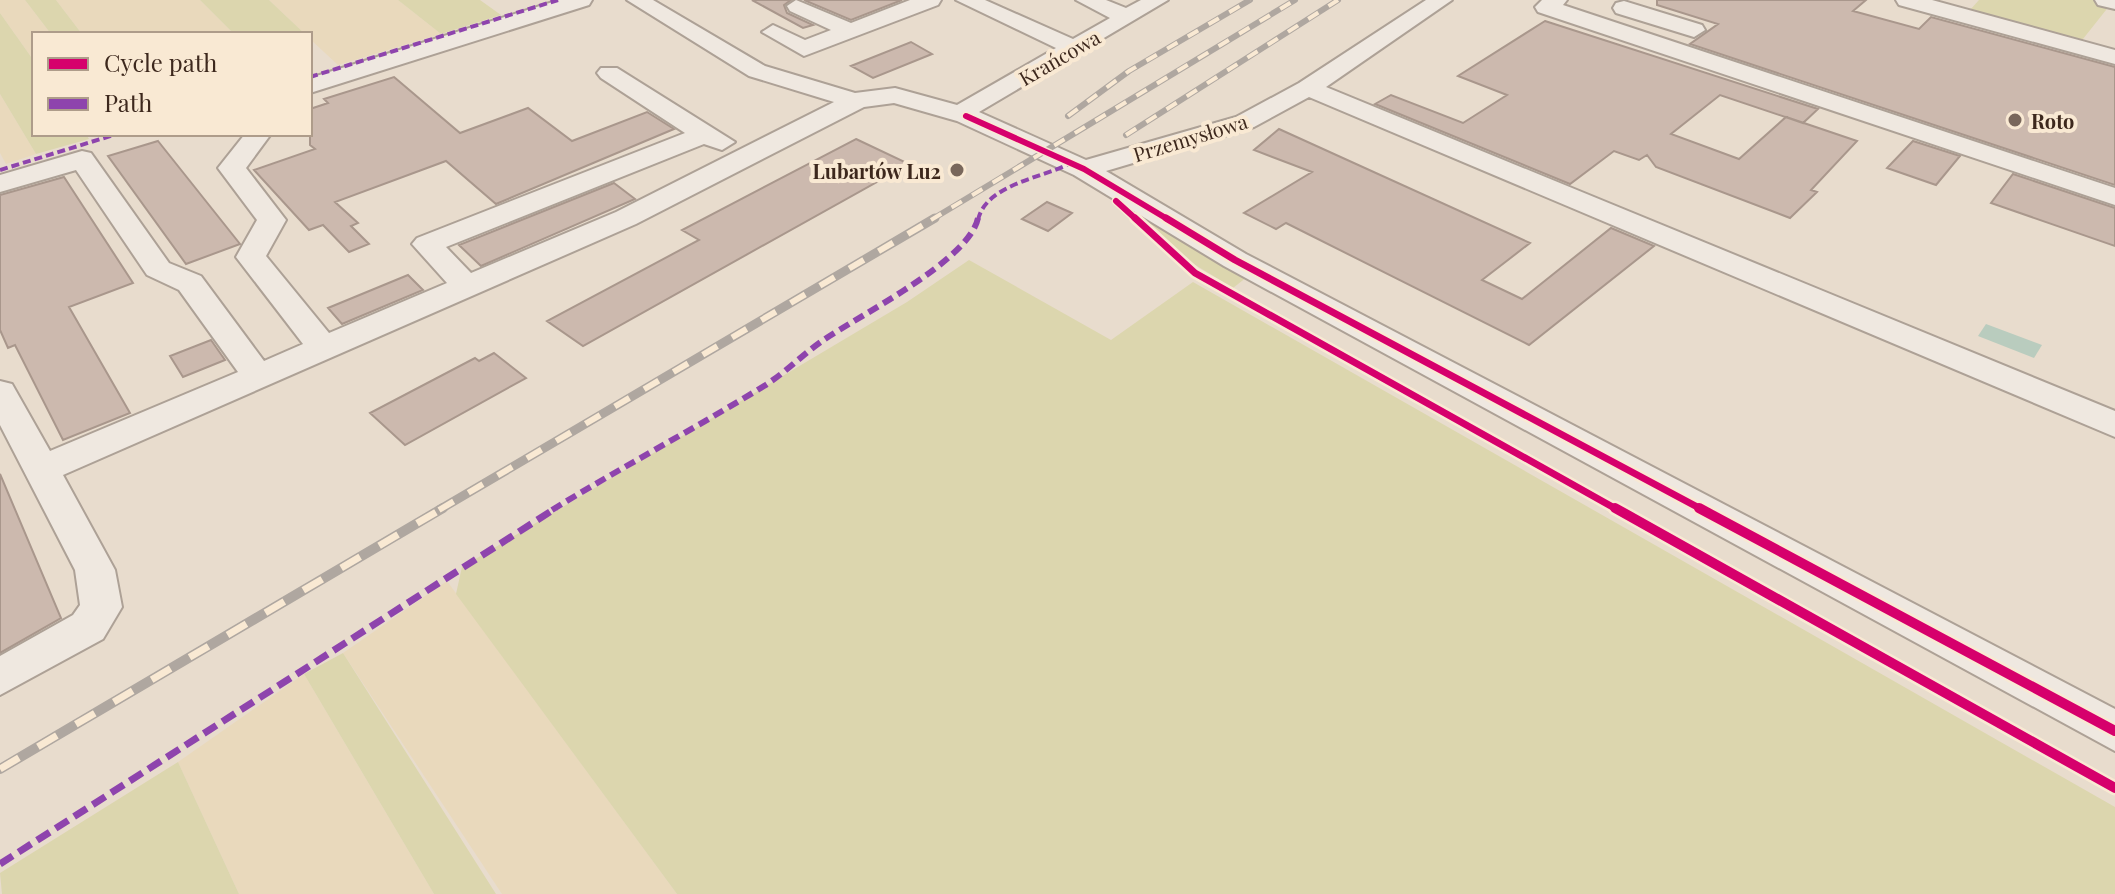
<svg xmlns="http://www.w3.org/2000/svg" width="2115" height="894" viewBox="0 0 2115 894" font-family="'Playfair Display',serif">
	<rect width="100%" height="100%" fill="#e8dccd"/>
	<!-- farmland -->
	<path fill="#e9d9bc" d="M0,0h25l26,34h-17v27l-34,-48z
		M56,0h144l34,34h-152z
		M269,0h129l43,34 -103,31 -28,-26v-5h-5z
		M0,94l36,60 -30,10 -6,-11z
		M447,581l230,313h-175l-159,-241z
		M304,674l130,220h-195l-61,-132z"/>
	<!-- green -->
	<path fill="#dcd6ae" d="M25,0h31l26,34h-31z
		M200,0h69l36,34h-71z
		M398,0h82l21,15 -60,19z
		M1979,0h118l18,5h-5l-31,39 -104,-29 -5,-5z
		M0,13l34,48v73h52l3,5 -53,15 -36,-60z
		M1139,213l108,64 -14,11 -41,-25z
		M969,260l142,80 82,-58 922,525v87h-1438l-221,-300 6,-27 445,-265z
		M343,653l153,241h-62l-130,-220z
		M178,762l61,132h-237l-2,-21z"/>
	<!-- water -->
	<path fill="#b9ccbe" d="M1986,324l56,21 -8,13 -56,-22z"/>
	<!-- building -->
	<path fill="#ccb9ae" stroke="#a9978c" stroke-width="2" d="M752,0h39l-7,5 3,8 26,12 -10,3z
		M804,0h98l-51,20z
		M1657,0h209l-13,11 66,18 12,-12 184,50v118l-425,-141 28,-20 -61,-19z
		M1545,21l273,88 -15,14 -83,-28 -49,39 68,25 47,-42 71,24 -46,49 6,2 -27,26 -134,-51 -9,-12 -8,5 -25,-9 -44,33 -195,-80 16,-9 72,28 44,-28 -49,-19z
		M911,42l21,12 -59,24 -22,-12z
		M394,77l66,56 68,-25 44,33 75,-29 27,17 -178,75 -50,-43 -111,41 23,21 -7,3 18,18 -20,8 -26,-27 -14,5 -55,-60 61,-21 -5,-4v-36l18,-6 -4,-4z
		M1279,129l251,114 -48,37 40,19 89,-71 43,18 -125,99 -243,-122 -10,6 -32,-16 68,-41 -58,-22z
		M856,139l53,25 -326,182 -36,-25 152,-81 -17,-10z
		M158,141l82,103 -54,20 -78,-108z
		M1913,141l47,15 -24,29 -49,-17z
		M2013,174l102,34v38l-124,-43z
		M64,177l69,106 -64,24 61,106 -67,27 -48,-95 -7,3 -8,-18v-135z
		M614,183l21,16 -154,67 -22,-21z
		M1047,202l25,11 -24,18 -26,-12z
		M408,275l15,15 -81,34 -14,-16z
		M211,340l14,20 -42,17 -13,-21z
		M494,353l32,25 -121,67 -35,-32 105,-55 4,3z
		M0,474l61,144 -61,35z"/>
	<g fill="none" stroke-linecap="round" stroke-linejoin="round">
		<!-- minor casing -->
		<g stroke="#ada196" stroke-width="4">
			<path id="minor" d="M559,0h33l-3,5 -279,88v-15z
				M627,0h26l112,66 90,27 40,-5 62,17 99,-57 -100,-48h29l88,39 37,-21 -34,-18h30l20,8 15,-8h27l-189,112 107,48 150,-43 63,-34 127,-83h26l-126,87 789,324v26l-806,-340 -55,30 -148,44 140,83 869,455v42l-891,-485 -150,-91 -117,-54 -63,-18 -30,4 -228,117 -573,251 52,95 7,37 -19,32 -103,56v-39l73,-41 7,-10 -5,-35 -75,-145v-44l12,3 38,67 188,-79 -59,-82 -32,-15 -71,-105 -76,22v-17l82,-24 9,2 78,110 32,13 63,85 39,-17 -67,-87 21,-37 -39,-52 27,-34h26l-25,34 40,52 -20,36 63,77 118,-50 -35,-39 5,-6 268,-105 -84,-55 -4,-5 4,-5h16l118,74 -13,8 -18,-6 -258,103 25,26 145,-61 218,-110 -85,-26z
				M910,0h31l-3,5 -134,51 -42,-24 11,-7 32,15 26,-10 -41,-19 -3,-5 9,-6 55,23z
				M1542,0h25l-4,5 552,183v17l-577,-193 -3,-5z
				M1896,0h36l183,50v14l-216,-59z
				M2095,0h20v9l-17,-4z
				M1624,1l78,24 3,5 -11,7 -78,-24 -3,-5 3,-5z"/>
		</g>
		<!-- minor -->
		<use href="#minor" fill="#efe8e0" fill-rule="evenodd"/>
		<!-- rail-far2 casing -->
		<g stroke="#afa7a0" stroke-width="6">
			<path id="rail-far2" d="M1068,116l61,-45 121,-71
				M1126,135l212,-135
				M931,220l364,-220"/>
		</g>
		<!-- rail-far1 casing -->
		<g stroke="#afa7a0" stroke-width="9">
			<path id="rail-far1" d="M439,510l496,-292"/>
		</g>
		<!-- rail casing -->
		<g stroke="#afa7a0" stroke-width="10">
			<path id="rail" d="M0,769l443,-261"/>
		</g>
		<!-- rail-far2 -->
		<use href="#rail-far2" stroke="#f9e9d3" stroke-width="4" stroke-dasharray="12" stroke-linecap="butt"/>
		<!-- rail-far1 -->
		<use href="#rail-far1" stroke="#f9e9d3" stroke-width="6" stroke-dasharray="17" stroke-linecap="butt"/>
		<!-- rail -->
		<use href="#rail" stroke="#f9e9d3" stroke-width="7" stroke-dasharray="22" stroke-linecap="butt"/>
		<!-- quiet-far2 -->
		<path stroke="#8e44ad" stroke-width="4" stroke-dasharray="8 4" stroke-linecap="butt" d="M310,77l248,-77
			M0,170l117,-36
			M978,220c8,-36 65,-42 93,-57"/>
		<!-- quiet-far1 -->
		<path stroke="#8e44ad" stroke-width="6" stroke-dasharray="11 6" stroke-linecap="butt" d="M552,510c70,-43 142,-81 212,-124 21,-13 38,-31 58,-45 36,-25 147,-80 156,-123"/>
		<!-- quiet -->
		<path stroke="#8e44ad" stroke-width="7" stroke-dasharray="15 7" stroke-linecap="butt" d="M0,864l556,-356"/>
		<!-- cycleway-far2 casing -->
		<g stroke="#f9e9d3" stroke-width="9">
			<path id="cycleway-far2" d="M966,116l118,53 85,51
				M1116,201l21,19"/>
		</g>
		<!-- cycleway-far1 casing -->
		<g stroke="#f9e9d3" stroke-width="12">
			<path id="cycleway-far1" d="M1135,218l60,55 423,237
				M1166,218l69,42 468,250"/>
		</g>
		<!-- cycleway casing -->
		<g stroke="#f9e9d3" stroke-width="15">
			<path id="cycleway" d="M1615,508l500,280
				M1699,508l416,223"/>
		</g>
		<!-- cycleway-far2 -->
		<use href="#cycleway-far2" stroke="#d6006c" stroke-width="6"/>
		<!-- cycleway-far1 -->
		<use href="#cycleway-far1" stroke="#d6006c" stroke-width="7"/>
		<!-- cycleway -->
		<use href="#cycleway" stroke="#d6006c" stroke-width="10"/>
	</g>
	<!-- markers -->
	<g fill="#79675b" stroke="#f9e9d3" stroke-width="3">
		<circle cx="2015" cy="120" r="8"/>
		<circle cx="957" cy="170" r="8"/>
	</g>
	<g text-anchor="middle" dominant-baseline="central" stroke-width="8" stroke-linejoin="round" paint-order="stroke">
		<!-- far-street labels -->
		<g font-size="20" fill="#3d281d" stroke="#f9e9d3">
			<text transform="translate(1059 57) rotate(-30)">Krańcowa</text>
			<text transform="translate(1190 137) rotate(-17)">Przemysłowa</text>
		</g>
		<!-- far-poi labels -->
		<g font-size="20" font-weight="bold" fill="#3d281d" stroke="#f9e9d3" text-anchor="start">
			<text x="2031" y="120">Roto</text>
			<text x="941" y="170" text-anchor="end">Lubartów Lu2</text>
		</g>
	</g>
	<!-- legend -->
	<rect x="32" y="32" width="280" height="104" fill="#f9e9d3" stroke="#ae9c8a" stroke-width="2"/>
	<rect x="48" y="58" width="40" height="12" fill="#d6006c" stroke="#ae9c8a" stroke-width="2"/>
	<text x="104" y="72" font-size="24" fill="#3d281d">Cycle path</text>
	<rect x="48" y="98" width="40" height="12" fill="#8e44ad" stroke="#ae9c8a" stroke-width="2"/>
	<text x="104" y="112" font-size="24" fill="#3d281d">Path</text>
</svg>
